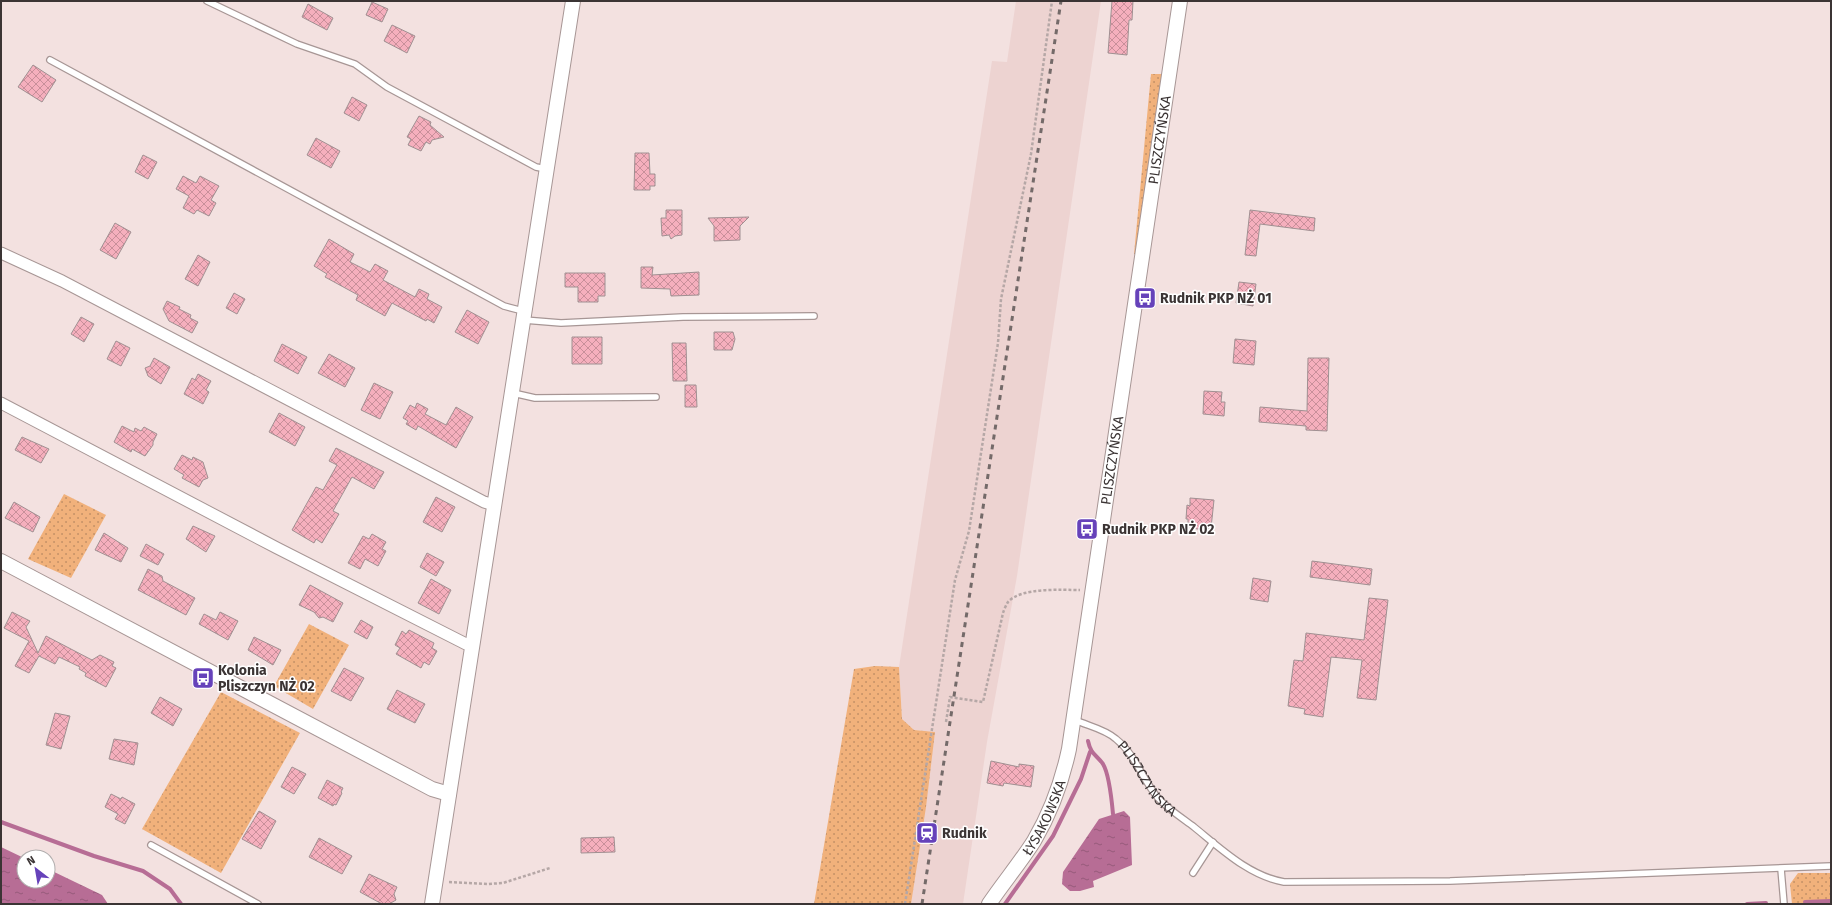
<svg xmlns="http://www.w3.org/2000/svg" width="1832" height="905" viewBox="0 0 1832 905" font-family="'Fira Sans',sans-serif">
	<defs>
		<pattern id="green-dots" width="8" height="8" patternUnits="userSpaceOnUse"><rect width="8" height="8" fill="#f1b17b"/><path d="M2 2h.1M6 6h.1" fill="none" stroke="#c49166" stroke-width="1.8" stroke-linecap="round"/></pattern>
		<pattern id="water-ripples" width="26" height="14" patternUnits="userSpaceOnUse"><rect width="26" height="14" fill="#b76d95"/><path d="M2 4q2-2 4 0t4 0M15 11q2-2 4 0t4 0" fill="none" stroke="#965a7a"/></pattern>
		<pattern id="building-cross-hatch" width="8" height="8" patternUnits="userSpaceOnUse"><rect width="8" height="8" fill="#f5afbd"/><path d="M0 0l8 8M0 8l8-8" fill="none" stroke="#c88f9a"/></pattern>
	</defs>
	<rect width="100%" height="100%" fill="#f3e1e0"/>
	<!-- built -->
	<path fill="#edd3d1" d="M1016,1h85l-84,575 -30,166 -24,162h-52l24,-172 -21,-2 -12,-11 -3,-52 93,-606 15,1z"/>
	<!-- green -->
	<path fill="url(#green-dots)" d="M1151,74h17l-29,181 -5,-1z
		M64,494l42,21 -35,63 -43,-19z
		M309,624l40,21 -36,64 -39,-23z
		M875,666l24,1 3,52 12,11 21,2 -9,75 -15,97h-97l40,-235z
		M221,692l79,41 -79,140 -79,-44z
		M1798,873h33v31h-39l-2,-20z"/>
	<!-- water -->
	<path fill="url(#water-ripples)" d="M1124,811l6,6 2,48 -39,16 1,6 -14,4h-10l-8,-7 1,-12 36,-53z
		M1,847l23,11v23h24v-12l54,26 6,9h-107z"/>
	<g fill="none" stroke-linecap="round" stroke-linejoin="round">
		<!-- stream -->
		<path stroke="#b76d95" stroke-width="4" d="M1088,741c3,14 8,13 15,23 6,10 9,39 10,50
			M1,822l93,34 49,15 27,18 11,15
			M1805,902l26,-1
			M1005,904l48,-68 28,-57 9,-27
			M1747,904l19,-1"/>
	</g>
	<!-- building -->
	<path fill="url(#building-cross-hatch)" stroke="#a09092" d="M1112,1h21l-1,19h-3l-2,35 -19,-2z
		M372,2l16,7 -6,13 -16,-7z
		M308,4l25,14 -6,12 -25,-13z
		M392,25l23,11 -8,17 -23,-12z
		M33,65l23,15 -14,22 -24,-15z
		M352,97l15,8 -8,16 -15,-8z
		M419,116l12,6 -1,3 14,12 -12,3 -2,4 -4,-2 -5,9 -13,-6 3,-6 -4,-2z
		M316,138l24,13 -9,17 -24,-13z
		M635,153h14l1,21h5v12h-5v4h-16z
		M143,155l14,7 -9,17 -13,-7z
		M183,176l13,7 4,-7 19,10 -8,14 5,3 -7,13 -12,-6 -3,4 -11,-6 6,-12 -13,-7z
		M666,210h16v25l-7,1 -4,3 -2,-4 -7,1 -1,-18h5z
		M1250,210l65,8 -1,13 -54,-7 -4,32 -11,-1z
		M749,217l-9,9v14l-26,1v-15l-6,-8z
		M115,223l16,9 -15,27 -16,-9z
		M329,239l25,15 -4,8 20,10 5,-8 13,7 -5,9 32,17 4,-8 10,5 -2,5 15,8 -8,16 -7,-4 -1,2 -34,-18 -7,13 -29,-16 2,-5 -33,-18 2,-3 -13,-8z
		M198,255l12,7 -12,24 -13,-7z
		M641,267h12l-1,8 47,-3v23l-28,1 -1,-7 -29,-1z
		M565,273h40v23h-7v6h-20v-15h-13z
		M1239,282l17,2 -3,22 -17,-3z
		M234,293l11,6 -8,15 -11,-6z
		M167,301l13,6 -1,2 12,6 -1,3 8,4 -6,11 -23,-12 -6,-12z
		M467,310l22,12 -11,22 -23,-12z
		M81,317l13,7 -10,18 -13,-8z
		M714,332h19l2,7 -3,11h-18z
		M572,337h30v27h-30z
		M1235,339l21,2 -2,24 -21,-2z
		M116,341l14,7 -9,18 -14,-7z
		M672,343h14l1,38h-14z
		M282,344l25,13 -9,17 -24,-13z
		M329,354l26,14 -10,19 -27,-14z
		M154,358l16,9 -9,17 -13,-8 -3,-8 5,-2z
		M1308,358h21l-2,73 -21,-1v-4l-47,-4 1,-15 47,4z
		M198,374l13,7 -5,9 3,2 -6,12 -19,-10 8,-16 3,2z
		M374,383l19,9 -13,27 -19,-9z
		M685,385h11l1,22h-12z
		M1204,391l18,1 -1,10h4l-1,14 -21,-2z
		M417,403l11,6 -3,5 21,11 10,-18 17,10 -17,31 -38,-22 -2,4 -10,-6 2,-3 -5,-3 7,-13 5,3z
		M279,413l26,14 -10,19 -26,-14z
		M122,426l12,6 1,-4 6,3 3,-4 13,7 -4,8v3l-8,11 -13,-7 -1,3 -17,-10z
		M22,437l27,12 -8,14 -26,-13z
		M336,448l48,24 -10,17 -22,-12 -19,34 6,3 -17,29 -6,-4 -2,4 -22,-13 24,-43 7,3 14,-25 -8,-4z
		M182,455l10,5 1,-3 10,5 5,16 -5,2 -4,7 -17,-9 2,-3 -10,-6z
		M436,497l19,10 -13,25 -19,-10z
		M1190,498l24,2 -3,28 -14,1 -9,-3v-7h-2l1,-14 3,1z
		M14,502l26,15 -7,15 -28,-14z
		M193,526l22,10 -9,16 -20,-13z
		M104,533l24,15 -7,14 -26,-12z
		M372,534l14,8 -4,7 4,2 -8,15 -13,-7 -5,10 -12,-6 15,-27 6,3z
		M146,544l18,10 -6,11 -18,-9z
		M427,553l17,9 -8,14 -16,-9z
		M1312,561l60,8 -2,16 -60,-8z
		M148,569l14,7 1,5 32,17 -9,17 -48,-25z
		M1253,578l18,3 -3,21 -18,-3z
		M431,579l20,11 -12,24 -21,-11z
		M310,585l33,18 -10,19 -10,-5 -4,1 -5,-6 -15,-7z
		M1369,598l19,2 -12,100 -19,-2 5,-38 -31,-3 -8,60 -19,-3 1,-5 -17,-3 6,-46 9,1 3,-28 58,7z
		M12,612l18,9 -4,6 12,26 8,-17 46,24 8,-5 14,7 -2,4 4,2 -10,19 -21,-11 1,-3 -7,-4 1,-2 -21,-10 -4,7 -16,-8 -10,17 -14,-7 14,-25 -25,-13z
		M220,612l18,9 -10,19 -29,-16 5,-10 12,6z
		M361,620l12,7 -6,12 -13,-7z
		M409,630l25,13 -2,5 5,3 -8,14 -5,-3 -3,6 -25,-14 4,-6 -5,-3 7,-14 4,3z
		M254,637l27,13 -8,15 -25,-15z
		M344,668l20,10 -13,23 -20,-10z
		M397,690l28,14 -10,19 -28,-14z
		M160,697l22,12 -9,17 -22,-13z
		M55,713l15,3 -9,33 -15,-4z
		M114,739l24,4 -4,22 -25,-6z
		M991,761l28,6v-3l15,2 -3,21 -27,-4 -1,3 -16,-3z
		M292,767l14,7 -12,20 -13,-7z
		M327,780l16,8 -2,4 1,1 -6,12 -2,-1 -1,2 -15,-8z
		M111,794l10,5 1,-2 13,7 -10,20 -10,-5 3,-5 -13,-7z
		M259,811l17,10 -15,28 -19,-10z
		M614,837l1,15 -34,1v-15z
		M319,838l33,18 -10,18 -33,-17z
		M369,874l28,13 -3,7 2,6 -7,4h-7l-22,-12z"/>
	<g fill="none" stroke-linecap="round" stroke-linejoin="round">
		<!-- service casing -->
		<g stroke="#a79695" stroke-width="8">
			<g id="service">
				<path d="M207,1l90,43 58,20 32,23 149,80 10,2"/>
				<path d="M50,60l454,246 19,5"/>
				<path d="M524,320l37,3 122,-6 131,-1"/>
				<path d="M513,393l22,5 121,-1"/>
				<path id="s1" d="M1075,720c13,6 30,9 41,19 20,16 26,40 42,59 10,11 24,20 36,29 26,21 55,49 90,55l166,-1 381,-15"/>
				<path d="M151,845l107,59"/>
				<path d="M1781,869l3,35"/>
				<path d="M1193,873l20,-31"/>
			</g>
		</g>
		<!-- minor casing -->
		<g stroke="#a79695" stroke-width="13">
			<path id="minor" d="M1,253l61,28 422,221 10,3
				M1,403l276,145 189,96 7,2"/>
		</g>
		<!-- tertiary casing -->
		<g stroke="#a79695" stroke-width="16">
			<g id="tertiary">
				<path d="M1,561l431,228 17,5"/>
				<path d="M432,904l141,-903"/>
				<path id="s2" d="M989,904c14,-21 31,-41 45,-63 17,-29 28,-59 35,-92l111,-748"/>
			</g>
		</g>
		<!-- path -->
		<path stroke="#b5a7a6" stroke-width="2.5" stroke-dasharray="3 2" stroke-linecap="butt" d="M946,722l4,-25 33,5 20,-89c1,-3 3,-8 5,-11 13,-15 54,-12 72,-12
			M449,882l39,2 15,-1 47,-15
			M905,904l50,-324 14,-49 29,-188 3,-44 30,-145 21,-153"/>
		<!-- service -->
		<use href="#service" stroke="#fff" stroke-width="5.5"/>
		<!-- minor -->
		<use href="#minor" stroke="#fff" stroke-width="11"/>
		<!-- tertiary -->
		<use href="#tertiary" stroke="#fff" stroke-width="14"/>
		<!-- rail -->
		<path stroke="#746a69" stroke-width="3" stroke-dasharray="5 5" stroke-linecap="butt" d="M922,904l139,-903"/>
	</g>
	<!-- icons -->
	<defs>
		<g id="bus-square" transform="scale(1.15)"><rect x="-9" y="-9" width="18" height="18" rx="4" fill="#6642ba" stroke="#fff"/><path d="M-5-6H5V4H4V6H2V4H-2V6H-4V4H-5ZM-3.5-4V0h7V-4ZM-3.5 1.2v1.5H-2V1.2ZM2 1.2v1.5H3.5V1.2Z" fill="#fff"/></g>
		<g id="station-square" transform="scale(1.15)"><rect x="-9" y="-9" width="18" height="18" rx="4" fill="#6642ba" stroke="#fff"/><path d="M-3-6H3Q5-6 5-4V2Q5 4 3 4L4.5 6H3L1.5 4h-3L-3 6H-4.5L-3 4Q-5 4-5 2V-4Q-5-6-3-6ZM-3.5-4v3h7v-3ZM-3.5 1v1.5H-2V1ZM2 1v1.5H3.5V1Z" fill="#fff"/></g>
	</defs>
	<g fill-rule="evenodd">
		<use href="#bus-square" x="1145" y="298"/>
		<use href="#bus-square" x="1087" y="529"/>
		<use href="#bus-square" x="203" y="678"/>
		<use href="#station-square" x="927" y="833"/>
	</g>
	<g text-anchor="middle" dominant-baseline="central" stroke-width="3" stroke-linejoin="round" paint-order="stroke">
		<!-- street labels -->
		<g font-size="14" fill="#3b3434" stroke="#fff">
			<text stroke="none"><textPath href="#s2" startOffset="792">PLISZCZYŃSKA</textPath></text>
			<text stroke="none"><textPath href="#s2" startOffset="468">PLISZCZYŃSKA</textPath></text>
			<text stroke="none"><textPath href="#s1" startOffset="96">PLISZCZYŃSKA</textPath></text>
			<text stroke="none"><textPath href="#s2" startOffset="103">ŁYSAKOWSKA</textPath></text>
		</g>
		<!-- poi labels -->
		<g font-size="14" font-weight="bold" fill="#3b3434" stroke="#fff" text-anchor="start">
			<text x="1160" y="298">Rudnik PKP NŻ 01</text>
			<text x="1102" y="529">Rudnik PKP NŻ 02</text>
			<text x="218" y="670">Kolonia<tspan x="218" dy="16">Pliszczyn NŻ 02</tspan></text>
			<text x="942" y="833">Rudnik</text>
		</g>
	</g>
	<!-- border -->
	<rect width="1832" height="905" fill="none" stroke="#3b3434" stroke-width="4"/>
	<!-- north arrow -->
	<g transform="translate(36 869) rotate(329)"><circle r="19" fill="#ffffff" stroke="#b1aeae"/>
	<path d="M0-3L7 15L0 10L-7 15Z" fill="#6642ba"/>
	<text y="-6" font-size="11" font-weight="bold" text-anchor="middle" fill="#3b3434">N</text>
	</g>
</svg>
